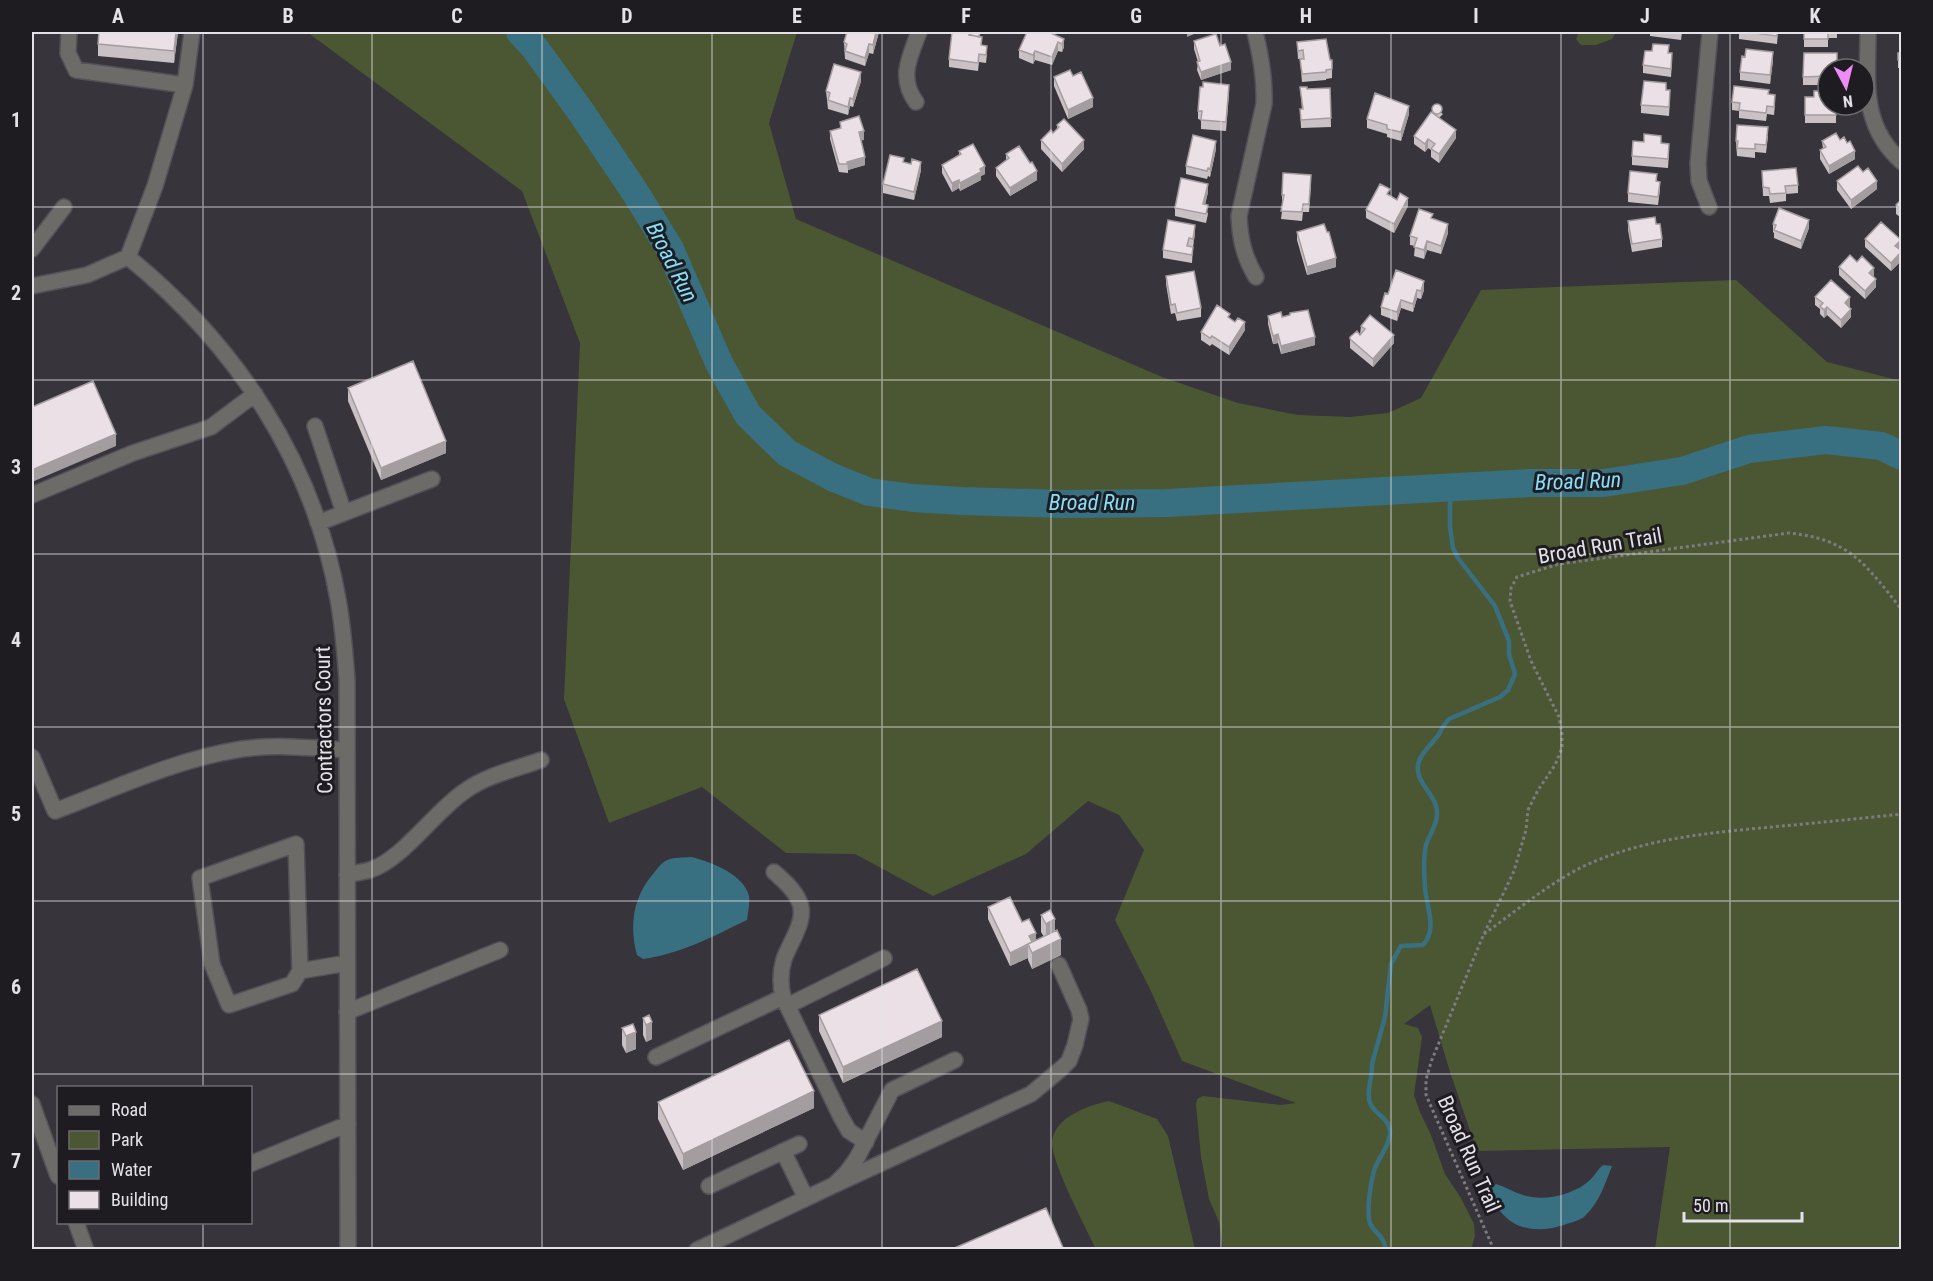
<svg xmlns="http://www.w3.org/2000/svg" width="1933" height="1281" viewBox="0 0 1933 1281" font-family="'Roboto Condensed',sans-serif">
	<rect width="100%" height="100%" fill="#37343c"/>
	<!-- green -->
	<path fill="#4b5732" d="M307,32h490l-28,91 27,96 366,158 76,26 60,12 52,2 38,-4 33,-15 60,-108 255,-10 91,82 74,19v868h-246l15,-102 -193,4 -27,-79 -20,-67 -26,19 14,4 4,9 -8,58 6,17 11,23 14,39 16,24 13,26 1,12 -4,13h-248l-4,-27 -10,-23 -8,-42 -5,-52 1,-6 6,-3 78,9 15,-2 -114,-42 -32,-72 -35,-69 29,-70 -25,-35 -31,-14 -62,53 -93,42 -78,-42 -69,-1 -84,-66 -93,36 -45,-124 16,-356 -58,-152z
		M1579,32h37l-4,7 -16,6h-15l-5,-6z
		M1109,1101l48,18 11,17 27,113h-99c-10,-21 -45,-87 -44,-107 2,-25 37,-37 57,-41z"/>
	<!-- water -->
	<path fill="#387081" d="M691,857c18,4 53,17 58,39 1,7 -1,16 -2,24 -33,16 -67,34 -104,39l-6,-4c-8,-29 -4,-58 16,-81 4,-5 8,-11 14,-14 7,-3 16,-2 24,-3z
		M1603,1165l9,1c-7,18 -13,37 -27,50 -5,5 -14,6 -21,9 -35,11 -64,1 -74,-36l6,-5c10,3 17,8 27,11 20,7 52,0 68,-16 4,-4 7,-10 12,-14z"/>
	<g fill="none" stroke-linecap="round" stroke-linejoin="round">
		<!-- stream -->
		<path stroke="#387081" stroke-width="4.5" d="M1386,1250c-3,-17 -12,-16 -16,-27 -4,-11 1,-44 5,-55 4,-11 14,-21 15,-34 1,-15 -13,-18 -19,-29 -6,-11 2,-29 1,-41l13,-47 6,-53 10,-18 22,-1c15,-16 3,-39 2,-58 -1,-13 -2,-28 1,-42 3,-10 11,-20 11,-30 1,-14 -9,-22 -15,-33 -13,-22 7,-33 17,-48 3,-6 5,-10 10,-15l51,-22 8,-7 7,-16 -6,-20v-13l-14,-35 -37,-48 -5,-10 -3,-21v-39"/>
		<!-- river -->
		<path stroke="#387081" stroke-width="28" d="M520,32l14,15 47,65 54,80 35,57 49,114 29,52 39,38 45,24 37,15 44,6 49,3 102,3 103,-1 362,-20h75l78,-12 67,-22 77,-9 55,6 21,10"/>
		<!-- minor casing -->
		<g stroke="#535058" stroke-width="18">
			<path id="minor" d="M1255,32c6,24 10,47 9,72l-25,112c1,23 5,41 17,61
				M1868,32c0,49 -8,93 34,130
				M185,85l7,-53
				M916,102c-18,-25 -6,-45 3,-70
				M1709,207l-10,-26 -1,-18 12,-131
				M32,249l32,-42
				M128,257c108,88 185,203 210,342 5,27 7,54 9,81l1,570
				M32,286l55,-11 41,-18 27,-71 30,-101 -109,-15 -8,-17 1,-21
				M315,426l29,87
				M32,495l101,-42 78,-26 44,-33
				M318,523l114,-44
				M32,757l23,54c61,-23 122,-52 187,-62 34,-5 71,-1 105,1
				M774,872c9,8 20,17 25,29 9,18 -9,41 -15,58 -4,13 -4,25 -1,38
				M347,875c8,-2 16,-3 23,-5 32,-10 65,-59 95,-79 22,-16 51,-22 76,-31
				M300,971l-4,-127 -96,34 12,86 17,41 63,-21 8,-13 47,-8
				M787,1006l97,-48
				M347,1012l153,-62
				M656,1057l127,-60 58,120 8,14 17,11
				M32,1104l26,72
				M783,1151l23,47
				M250,1164l98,-40
				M834,1185l197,-91 31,-26 7,-7 6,-16 6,-26 -2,-9 -20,-45
				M709,1186l90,-42
				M76,1222l10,28
				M697,1250l137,-65 13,-13 10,-14 35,-68 63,-30"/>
		</g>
		<!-- path -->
		<path stroke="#7d7a82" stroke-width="3" stroke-dasharray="3 3" stroke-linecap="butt" d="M1484,934c32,-23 63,-49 98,-67 57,-27 117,-33 178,-39 47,-4 94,-9 142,-14
			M1494,1250l-68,-155v-15l5,-18 52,-126 31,-65 12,-41 2,-20 10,-20 17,-25 7,-17v-14l-3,-17 -28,-56 -21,-60 1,-13 6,-11 42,-13 230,-31c61,6 77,32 113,77"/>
		<!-- minor -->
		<use href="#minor" stroke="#6d6b67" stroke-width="15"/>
	</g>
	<!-- wall -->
	<path fill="#cac1c5" d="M178,32l-4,31 -76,-7v-12z
		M847,32h32l-6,22 -4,-1 -4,13 -20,-7 -1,-17z
		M971,32l-1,3 10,2 2,8 5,9 -1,9 -7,-1 -1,9 -29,-4v-8z
		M1650,32h32l-1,8 -31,-4z
		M1739,32h39l-1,12 -38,-5z
		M1804,32h33v6h-9v9h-24z
		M1064,39v8l-2,5 -4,-1 -6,14 -17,-5 -2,4 -14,-6v-8z
		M1194,41l26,5 11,24 -30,10 -4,-10 1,-8 -4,-13z
		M1297,42l33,18 2,9v9l-6,1v1l-24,2 -2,-23h-2z
		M1902,43v25h-4v-15h3z
		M1669,53l3,8 -1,16 -28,-4v-8z
		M1773,60l-3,24 -30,-4v-8z
		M1828,69l-1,16h-24v-8z
		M1073,76l20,31 -25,12 -14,-33v-9z
		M861,81l-8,26 -3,-1 -2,9 -20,-6 -2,-18z
		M1300,87l7,2 23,-1 1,39 -30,1 -1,-19h2z
		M1229,93l-3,38 -25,-2v-9l-3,-1v-8z
		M1769,94l6,10 -1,11 -7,-1 -1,7 -27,-3v-7l-7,-1v-8z
		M1805,97l31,8v18h-31z
		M1670,98l-1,18 -28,-3v-8z
		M1432,107l11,7 -4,4 17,20 -17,25 -8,-6v-7l-3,-2 -3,4 -11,-8v-8l18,-24z
		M1409,114l-8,27 -14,-4v-3l-20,-6v-9z
		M840,122l24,18h-3l4,25 -17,5v3l-9,-1 -9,-33v-8l10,-3z
		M1057,125l27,24 -22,23 -21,-23v-9l12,-7 4,-4z
		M1768,136l-2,17 -11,-1v6l-18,-2 -1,-15z
		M1840,140l7,3 8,16 -26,15 -9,-15v-9l3,-1 -1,-8z
		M1661,143l8,9 -1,16 -36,-3v-9z
		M1216,149l-6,28 -2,-1 -1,3 -21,-5v-8z
		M959,151l26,23 -4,2v4l-21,11 -1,-3 -7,4 -10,-19v-8l17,-9z
		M1006,154l31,26 -27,16 -14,-20v-8l10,-8z
		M904,162l7,2 10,6 -7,30 -31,-7v-9z
		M1762,171l36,14v8l-12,1v7l-16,2 -1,-7h-6z
		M1863,172l14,17 -26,20 -14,-19v-9z
		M1657,182l3,8 -2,15 -30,-3v-9z
		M1311,184l-2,28h-6l-1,9 -21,-2 2,-16h-1v-8z
		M1208,192l-3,13 3,9 -2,9 -31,-7v-8z
		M1390,196l18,10 -14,27 -28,-15v-8z
		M1902,199v29l-3,-2 1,-9 -4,-3v-9z
		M1433,219l15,14 -7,21 -14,-4 -3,9 -10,-3 1,-10 -5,-1v-9z
		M1628,221l34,18v8l-30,5 -4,-22z
		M1773,224l36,4 -8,21 -27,-11v-5l-1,-1z
		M1297,232l39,35 -29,8 -10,-35z
		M1195,233l-2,14 -1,16 -29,-5v-8z
		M1865,239l36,9 -1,1 2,2v9l-11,11 -26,-24z
		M1839,267l35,9 2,11 -11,12 -26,-24z
		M1396,270l28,20 -3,9 -4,-1 -4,14 -12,-4 -4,13 -16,-6v-8l7,-13z
		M1166,276l35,32v9l-24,4 -2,-8 -4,1 -5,-30z
		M1815,297l35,9 -1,1 2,10 -10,11 -14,-13 -3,3 -4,-4v-5l-5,-4z
		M1268,316l14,1 33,28 -34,9 -3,-11 -5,1 -5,-20z
		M1230,319l15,11 -16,25 -17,-11 -2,2 -9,-6v-8z
		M1361,326l33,17 -21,24 -23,-19v-11l10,-2z
		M348,388l98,65 -65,27 -33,-79z
		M988,907l34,15 14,18 8,-3 -3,-5v-17l14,16 6,24 -29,14 -4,-9v-2l-18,8 -22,-47z
		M819,1015l123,22 -99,46 -24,-52z
		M643,1018l9,21 -6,3 -3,-7z
		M622,1028l14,21 -10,4 -4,-8z
		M658,1102l156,6 -131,62 -25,-51z"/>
	<!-- shaded-wall -->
	<path fill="#a49da0" d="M176,32h2l-4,31v-12z
		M876,32h3l-6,22v-9z
		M1187,32h12l-12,5z
		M1064,39v8l-2,5v-8z
		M1058,42v9l-6,14v-8z
		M869,44v9l-4,13v-8z
		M1035,51v9l-2,4v-9z
		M1773,52v8l-3,24v-9z
		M1231,62v8l-30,10v-8z
		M861,72v9l-8,26v-8z
		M850,98v8l-2,9v-8z
		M1093,98v9l-25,12v-9z
		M1409,106v8l-8,27v-9z
		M1456,130v8l-17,25v-9z
		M864,131v9l-5,1v-9z
		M1428,139v9l-3,4v-8z
		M1084,140v9l-22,23v-8z
		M1216,141v8l-6,28v-8z
		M1855,151v8l-26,15v-8z
		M865,157v8l-17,5 -1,-8z
		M921,162v8l-7,30v-8z
		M985,166v8l-4,2v4l-21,11v-8z
		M1037,171v9l-27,16v-8z
		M959,180v8l-7,4v-9z
		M1877,181v8l-26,20v-9z
		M1208,184v8l-5,21v-9z
		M1408,198v8l-14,27v-9z
		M1809,220v8l-8,21v-8z
		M1448,224v9l-7,21v-8z
		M1195,225v8l-2,14v-8z
		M1901,240v8l-6,6v-8z
		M1427,241v9l-3,9v-9z
		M1902,251v9l-11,11v-8z
		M1336,258v9l-29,8v-8z
		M1874,268v8l-5,5v-8z
		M1876,279v8l-11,12v-8z
		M1424,281v9l-3,9v-8z
		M1417,290v8l-4,14v-8z
		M1850,297v9l-5,5v-8z
		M1401,300v8l-4,13v-9z
		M1827,307v8l-3,3v-8z
		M1851,309v8l-10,11v-8z
		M1245,322v8l-16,25v-8z
		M1278,334v9l-5,1v-8z
		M1394,335v8l-21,24v-8z
		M1315,337v8l-34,9v-8z
		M116,434v12l-84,36v-12z
		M446,441v12l-65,27v-12z
		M1055,919v16l-9,5v-16z
		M1036,933v12l25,-6v16l-29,14v-16l-3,-17z
		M1028,945v13l-18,8v-13z
		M942,1021v16l-99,46v-16z
		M652,1022v17l-6,3v-17z
		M636,1032v17l-10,4v-17z
		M814,1091v17l-131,62v-16z"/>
	<!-- building -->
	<path fill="#ebe0e5" stroke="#a49da0" stroke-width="1.5" d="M99,32h77l-2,19 -76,-7z
		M847,32h29l-3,13 -4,-1 -4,14 -20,-7 2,-7 -3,-2z
		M952,32h17v3l13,2 -1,8 6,1 -1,9 -7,-1 -1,9 -29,-4z
		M971,32h9l-1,5 -8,-2z
		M1027,32h21l16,7 -2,5 -4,-2 -6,15 -17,-6 -2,4 -14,-5z
		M1745,32h32v4z
		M1804,32h24v7h-24z
		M1216,34l4,12 5,-2 6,18 -30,10 -4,-10 3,-1 -6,-20z
		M1326,39l4,21h2v9l-6,1v2l-24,2 -2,-15h4l-1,-9 -5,1 -1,-9z
		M1901,43l1,17h-4v-7h3z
		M1653,44l16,1 -1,8h4l-1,16 -28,-4 2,-14h7z
		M1746,49l27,3 -3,23 -30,-3 2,-16 3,1z
		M1804,53h33v16h-10v7l-24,1z
		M834,64l27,8 -8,27 -3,-1 -2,9 -20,-7 2,-7 -4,-2z
		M1070,70l3,6 8,-4 12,26 -25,12 -14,-33z
		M1644,81l22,2v7h4l-1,17 -28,-2z
		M1203,82l26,3 -3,37 -25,-2 1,-9h-4l2,-24h3z
		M1734,86l35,4 -1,4 7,1 -1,12 -7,-1 -1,7 -27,-3 1,-7 -8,-1z
		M1300,87h7v2l23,-1 1,30 -30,2 -1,-11h3z
		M1814,91h14v14h8v10h-31v-18h9z
		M1375,93l34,13 -8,26 -14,-3v-4l-20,-6z
		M1432 109a5 5 0 1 1 10 0a5 5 0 1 1-10 0Z
		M1431,112l25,18 -17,24 -8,-5 4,-5 -7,-5 -3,5 -11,-8z
		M859,116l5,15 -5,1 6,25 -18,5 1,2h-9l-9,-33 11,-3 -1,-6z
		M1064,119l20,21 -22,24 -21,-24 10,-10 2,3 6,-6 -2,-2z
		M1737,125l31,2 -2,18 -11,-1v5l-18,-1 1,-7h-2z
		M1836,133l4,7 4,-3 3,6 3,-2 5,10 -26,15 -9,-16 6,-3 -4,-6z
		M1644,134l17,2v7l8,1 -1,15 -36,-3 1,-15 11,1z
		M1193,135l23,6 -6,28 -2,-1 -1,3 -21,-5z
		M973,144l12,22 -5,3 1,3 -21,11 -1,-3 -7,3 -10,-18 19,-11 -2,-3z
		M1019,146l11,17 2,-1 5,9 -27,17 -14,-20 13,-10 -3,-4z
		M890,155l14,3 -1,4 8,2 1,-5 9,3 -7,30 -31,-8z
		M1858,166l5,6 5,-4 9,13 -26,19 -14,-19z
		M1796,168l2,17 -13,1 1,7 -16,1 -1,-6 -6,-1 -1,-16z
		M1630,171l27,3 -1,7 4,1 -2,15 -30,-4z
		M1283,173l28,2 -2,29h-6l-1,8 -21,-1 3,-16h-2z
		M1181,178l27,6 -5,20 5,1 -2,9 -31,-6z
		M1380,184l10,5 -3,5 10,6 3,-7 8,5 -14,26 -28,-14z
		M1902,199v11l-6,-5z
		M1779,208l30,12 -8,21 -27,-11 2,-5 -3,-1z
		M1419,209l14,5 -2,4 17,6 -7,22 -14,-5 -3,9 -10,-3 3,-9 -7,-2z
		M1655,217l1,7h4l2,15 -30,5 -4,-23z
		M1168,220l27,5 -2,14 -4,-1 -2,8 6,1 -1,8 -29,-5z
		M1881,222l20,18 -6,6 7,5 -11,12 -26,-24z
		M1324,224l3,8h2l7,26 -29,9 -10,-35z
		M1850,255l7,7 5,-6 12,12 -5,5 7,6 -11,12 -26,-24z
		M1396,270l28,11 -3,10 -4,-1 -4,14 -12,-4 -4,12 -16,-5 4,-14 3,1z
		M1194,271l7,37 -24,5 -2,-9 -4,1 -5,-29z
		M1831,280l19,17 -5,6 6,6 -10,11 -14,-13 -3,3 -4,-4 3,-3 -8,-6z
		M1217,305l13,9 -2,3 7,5 3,-4 7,4 -16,25 -17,-11 -2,2 -9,-6z
		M1308,310l7,27 -34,9 -3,-12 -5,2 -5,-20 13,-4 1,5 8,-2v-2z
		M1370,315l24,20 -21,24 -23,-20v-2l7,-6 3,4 5,-6 -4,-3z
		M413,361l33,80 -65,27 -33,-80z
		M93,381l23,53 -84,36v-63z
		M1010,897l12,25 7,-3 7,14 -7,3 3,6 -22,11 -22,-46z
		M1050,910l5,9 -9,5 -5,-9z
		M1057,930l4,9 -29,14 -4,-9z
		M917,969l25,52 -99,46 -24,-52z
		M649,1015l3,7 -6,3 -3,-7z
		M633,1024l3,8 -10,4 -4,-8z
		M789,1040l25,51 -131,63 -25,-52z
		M1046,1208l18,42h-114z"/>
	<!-- grid -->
	<path fill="none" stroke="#e4e2e8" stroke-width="1.5" stroke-opacity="0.55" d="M203,32v1056M372,32v1218M542,32v1218M712,32v1218M882,32v1218M1051,32v1218M1221,32v1218M1391,32v1218M1561,32v1218M1730,32v1218M32,207h1870M32,380h1870M32,554h1870M32,727h1870M32,901h1870M32,1074h1870M203,1222v28"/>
	<g text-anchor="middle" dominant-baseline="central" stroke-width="6" stroke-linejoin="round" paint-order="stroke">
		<!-- street labels -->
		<g font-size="21" fill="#e4e2e8" stroke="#1e1c20">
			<text transform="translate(1600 546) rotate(-10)">Broad Run Trail</text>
			<text transform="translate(324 720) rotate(-91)">Contractors Court</text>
			<text transform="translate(1469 1154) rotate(66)">Broad Run Trail</text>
		</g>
		<!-- water labels -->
		<g font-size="22" font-style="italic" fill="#84dffb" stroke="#1e1c20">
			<text transform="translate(672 262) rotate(63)">Broad Run</text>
			<text transform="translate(1578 481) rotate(-2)">Broad Run</text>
			<text x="1092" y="502">Broad Run</text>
		</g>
	</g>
	<!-- border -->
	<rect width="1933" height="1281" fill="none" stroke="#1e1c20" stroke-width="66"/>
	<!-- legend -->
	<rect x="57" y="1086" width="195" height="138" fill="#1e1c20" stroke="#6d6b70" stroke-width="1.5"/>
	<rect x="69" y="1106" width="30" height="9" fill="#6d6b67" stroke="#6d6b70" stroke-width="1.5"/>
	<text x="111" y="1116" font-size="18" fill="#e4e2e8">Road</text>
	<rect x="69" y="1131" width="30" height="18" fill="#4b5732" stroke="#6d6b70" stroke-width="1.5"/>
	<text x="111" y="1146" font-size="18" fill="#e4e2e8">Park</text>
	<rect x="69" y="1161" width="30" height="18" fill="#387081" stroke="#6d6b70" stroke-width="1.5"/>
	<text x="111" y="1176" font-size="18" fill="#e4e2e8">Water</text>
	<rect x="69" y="1191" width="30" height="18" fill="#ebe0e5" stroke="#6d6b70" stroke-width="1.5"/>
	<text x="111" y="1206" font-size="18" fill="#e4e2e8">Building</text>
	<!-- north arrow -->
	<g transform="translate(1846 87) rotate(173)"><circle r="28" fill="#1e1c20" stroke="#6d6b70" stroke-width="1.5"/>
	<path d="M0-4.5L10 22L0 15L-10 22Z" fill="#ef8bf7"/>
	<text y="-9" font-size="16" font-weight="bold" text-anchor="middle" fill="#e4e2e8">N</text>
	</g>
	<!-- scale -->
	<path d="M1684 1212v9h118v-9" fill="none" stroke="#e4e2e8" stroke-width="3"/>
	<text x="1693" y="1212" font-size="18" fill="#e4e2e8" stroke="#1e1c20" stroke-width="4.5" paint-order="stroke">50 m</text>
	<rect x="33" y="33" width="1867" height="1215" fill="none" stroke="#e4e2e8" stroke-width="2"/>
	<g font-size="20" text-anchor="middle" font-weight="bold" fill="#e4e2e8">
		<text x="118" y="23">A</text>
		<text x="288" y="23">B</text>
		<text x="457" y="23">C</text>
		<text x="627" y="23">D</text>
		<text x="797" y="23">E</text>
		<text x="966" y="23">F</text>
		<text x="1136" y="23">G</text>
		<text x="1306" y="23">H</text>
		<text x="1476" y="23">I</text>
		<text x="1645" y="23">J</text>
		<text x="1815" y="23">K</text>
		<text x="16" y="127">1</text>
		<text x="16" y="300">2</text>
		<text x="16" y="474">3</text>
		<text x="16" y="647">4</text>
		<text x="16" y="821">5</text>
		<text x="16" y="994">6</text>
		<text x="16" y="1168">7</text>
	</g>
</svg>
